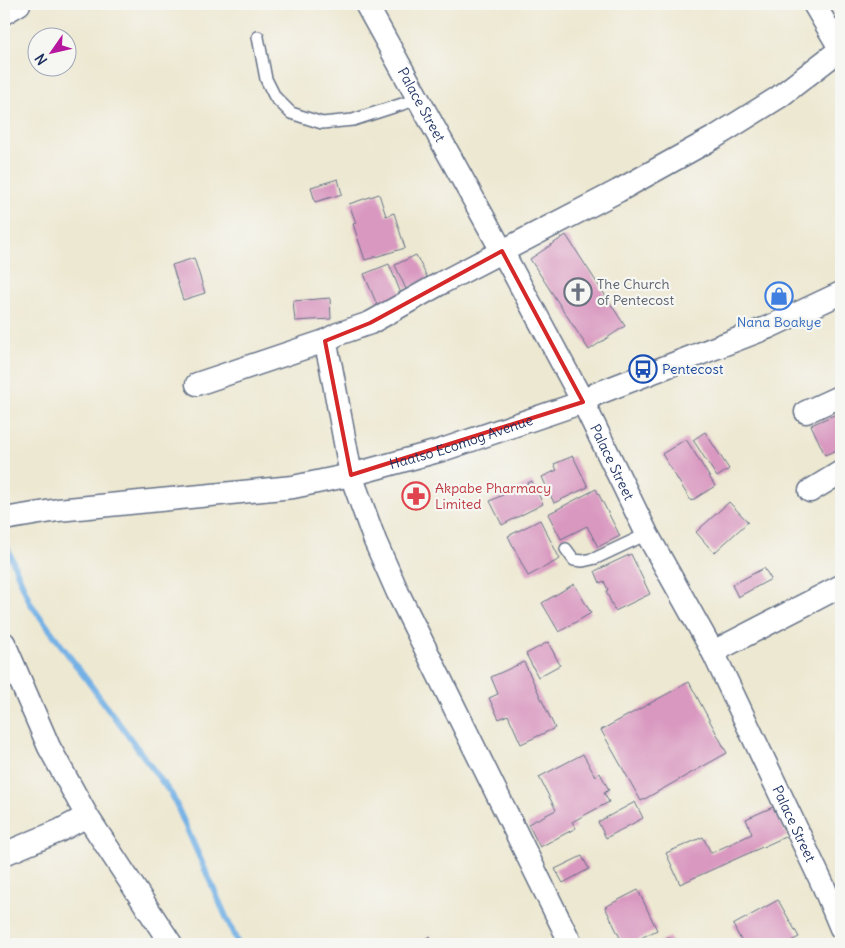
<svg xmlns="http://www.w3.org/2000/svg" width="845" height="948" viewBox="0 0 845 948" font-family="Delius,sans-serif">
	<rect width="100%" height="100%" fill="#f6f6f2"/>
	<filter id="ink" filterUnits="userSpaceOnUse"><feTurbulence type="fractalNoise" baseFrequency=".02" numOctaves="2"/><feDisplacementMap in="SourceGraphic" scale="10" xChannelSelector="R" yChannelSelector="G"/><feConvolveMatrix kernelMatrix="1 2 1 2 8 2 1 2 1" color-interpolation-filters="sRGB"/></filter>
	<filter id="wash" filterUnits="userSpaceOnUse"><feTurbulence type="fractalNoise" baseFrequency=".0096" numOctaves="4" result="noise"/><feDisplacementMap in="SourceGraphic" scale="20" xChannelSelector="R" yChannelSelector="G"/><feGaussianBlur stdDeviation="1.12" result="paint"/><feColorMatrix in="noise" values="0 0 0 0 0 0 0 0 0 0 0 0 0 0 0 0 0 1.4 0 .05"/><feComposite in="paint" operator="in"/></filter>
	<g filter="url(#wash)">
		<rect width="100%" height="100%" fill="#ede8d1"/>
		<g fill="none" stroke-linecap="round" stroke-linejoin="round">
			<!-- stream -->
			<path stroke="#72b0e5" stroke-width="6" d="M4,540l26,63 142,192 66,149"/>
		</g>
		<g id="blocks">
			<!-- building -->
			<path fill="#d998c0" d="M338,179l4,15 -27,8 -4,-15z
				M379,194l7,22 8,-3 11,35 -40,12 -12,-36 3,-1 -7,-19z
				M566,235l59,91 -36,24 -59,-91z
				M416,255l12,24 -22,10 -11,-24z
				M194,258l11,35 -22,7 -11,-35z
				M389,264l13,32 -24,11 -14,-33z
				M330,298l1,21 -36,2 -2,-20z
				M841,412v36l-16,7 -14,-30z
				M705,432l24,37 -12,8 -24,-37z
				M686,439l29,47 -24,15 -29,-47z
				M573,456l15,31 -34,16 -12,-26 15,-7 -3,-6z
				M532,481l11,23 -41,21 -12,-24z
				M596,489l24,47 -22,11 -11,-21 -26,13 -13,-25z
				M729,502l19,20 -34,31 -18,-21z
				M540,520l20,39 -32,17 -20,-40z
				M631,554l19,40 -35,17 -9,-20 2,-1 -4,-9 -4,2 -5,-12z
				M764,568l7,11 -33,18 -6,-12z
				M574,584l17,29 -32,19 -17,-29z
				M548,642l12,23 -22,12 -12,-23z
				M524,662l31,66 -34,16 -13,-29 -9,4 -10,-21 9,-4 -7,-17z
				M689,682l38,71 -86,48 -40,-71z
				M583,754l12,22 5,-3 9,17 -5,3 5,9 -37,20 4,6 -36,19 -12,-23 28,-14 -17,-33z
				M635,802l8,16 -37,20 -8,-16z
				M773,807l14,29 -107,48 -14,-31 37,-16 8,16 41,-19 -6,-15z
				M582,856l7,13 -26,14 -8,-14z
				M638,890l19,40 -28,14h-6l-18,-37z
				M778,900l21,37 -14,7h-42l-10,-19z
				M430,936l5,8h-20z
				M669,937l4,7h-18z"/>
		</g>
	</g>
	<g filter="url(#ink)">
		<use href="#blocks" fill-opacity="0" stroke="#647086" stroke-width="1"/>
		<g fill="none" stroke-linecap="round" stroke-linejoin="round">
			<!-- lane casing -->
			<g stroke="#647086" stroke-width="14">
				<path id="lane" d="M258,37l8,42 9,18 16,16 31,10 31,-3 65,-21
					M566,549l8,11 9,1 13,-3 51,-24"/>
			</g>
			<!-- street casing -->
			<g stroke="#647086" stroke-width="25">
				<g id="street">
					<path id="s1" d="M366,4l136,247 81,151 64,132 66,118 110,233 18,43"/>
					<path d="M814,4l27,46"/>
					<path d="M4,13l15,-9"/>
					<path d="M325,341l6,26 20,108 24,66 23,52 173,351"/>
					<path d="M197,384l128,-43 13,-7 32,-11 73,-41 175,-91 97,-54 64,-40 62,-48"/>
					<path d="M806,412l35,-16"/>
					<path d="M810,491l31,-19"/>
					<path id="s2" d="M4,519l54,-9 235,-23 58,-12 91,-25 141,-48 13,-8 173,-67 72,-34"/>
					<path d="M4,643l45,104 38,69"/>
					<path d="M713,652l128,-66"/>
					<path d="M4,854l55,-23 28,-15 84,128"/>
				</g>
			</g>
			<!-- lane -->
			<use href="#lane" stroke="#fff" stroke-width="11"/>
			<!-- street -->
			<use href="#street" stroke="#fff" stroke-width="22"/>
		</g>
	</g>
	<!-- marked area -->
	<path fill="none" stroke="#d62828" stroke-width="4" stroke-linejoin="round" d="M502,251l81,151 -232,73 -26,-134 45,-18z"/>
	<!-- icons -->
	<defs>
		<g id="church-ring" transform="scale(1.4375)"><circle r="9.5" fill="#f6f6f2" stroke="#6b7280" stroke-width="1.5"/><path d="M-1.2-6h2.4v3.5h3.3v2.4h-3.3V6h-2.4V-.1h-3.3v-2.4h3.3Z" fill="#6b7280"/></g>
		<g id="shop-ring" transform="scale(1.4375)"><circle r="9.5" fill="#f6f6f2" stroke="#3f7fe0" stroke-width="1.5"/><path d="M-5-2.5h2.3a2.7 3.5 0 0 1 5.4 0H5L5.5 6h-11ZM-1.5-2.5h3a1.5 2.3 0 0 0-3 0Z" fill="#3f7fe0"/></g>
		<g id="bus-ring" transform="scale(1.4375)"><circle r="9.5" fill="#f6f6f2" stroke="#1a4fb4" stroke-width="1.5"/><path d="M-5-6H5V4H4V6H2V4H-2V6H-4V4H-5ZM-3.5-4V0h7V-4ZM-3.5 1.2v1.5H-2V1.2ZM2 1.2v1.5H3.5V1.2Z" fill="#1a4fb4"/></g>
		<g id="pharmacy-ring" transform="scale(1.4375)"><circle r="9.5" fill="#f6f6f2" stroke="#e0444e" stroke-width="1.5"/><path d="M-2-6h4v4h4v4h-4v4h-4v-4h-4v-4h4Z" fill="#e0444e"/></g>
	</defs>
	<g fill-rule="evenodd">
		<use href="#church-ring" x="578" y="292"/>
		<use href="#shop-ring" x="779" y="296"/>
		<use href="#bus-ring" x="643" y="369"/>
		<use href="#pharmacy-ring" x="416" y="496"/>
	</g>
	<g text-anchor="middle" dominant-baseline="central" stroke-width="4.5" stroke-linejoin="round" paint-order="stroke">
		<!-- street labels -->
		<g font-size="14" fill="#1b2f5e" stroke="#f6f6f2">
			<text stroke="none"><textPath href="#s1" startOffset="115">Palace Street</textPath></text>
			<text stroke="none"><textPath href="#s2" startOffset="465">Haatso Ecomog Avenue</textPath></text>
			<text stroke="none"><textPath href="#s1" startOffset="520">Palace Street</textPath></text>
			<text stroke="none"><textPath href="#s1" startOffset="925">Palace Street</textPath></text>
		</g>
		<!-- worship labels -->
		<g font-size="14" fill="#5b616d" stroke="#f6f6f2" text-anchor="start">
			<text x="597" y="284">The Church<tspan x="597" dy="16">of Pentecost</tspan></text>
		</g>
		<!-- shop labels -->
		<g font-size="14" fill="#366cbe" stroke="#f6f6f2">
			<text x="779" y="322">Nana Boakye</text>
		</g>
		<!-- transit labels -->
		<g font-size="14" fill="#164399" stroke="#f6f6f2" text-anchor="start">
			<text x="662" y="369">Pentecost</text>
		</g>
		<!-- health labels -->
		<g font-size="14" fill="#be3a42" stroke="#f6f6f2" text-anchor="start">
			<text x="435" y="488">Akpabe Pharmacy<tspan x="435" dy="16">Limited</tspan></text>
		</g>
	</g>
	<!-- margin -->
	<rect width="845" height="948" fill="none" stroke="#f6f6f2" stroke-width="20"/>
	<!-- north arrow -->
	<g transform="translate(52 52) rotate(236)"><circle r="24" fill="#f6f6f2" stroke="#9ea6b7"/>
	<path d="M0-4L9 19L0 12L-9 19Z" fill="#b5179e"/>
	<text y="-8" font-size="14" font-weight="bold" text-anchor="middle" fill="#1b2f5e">N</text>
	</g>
</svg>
